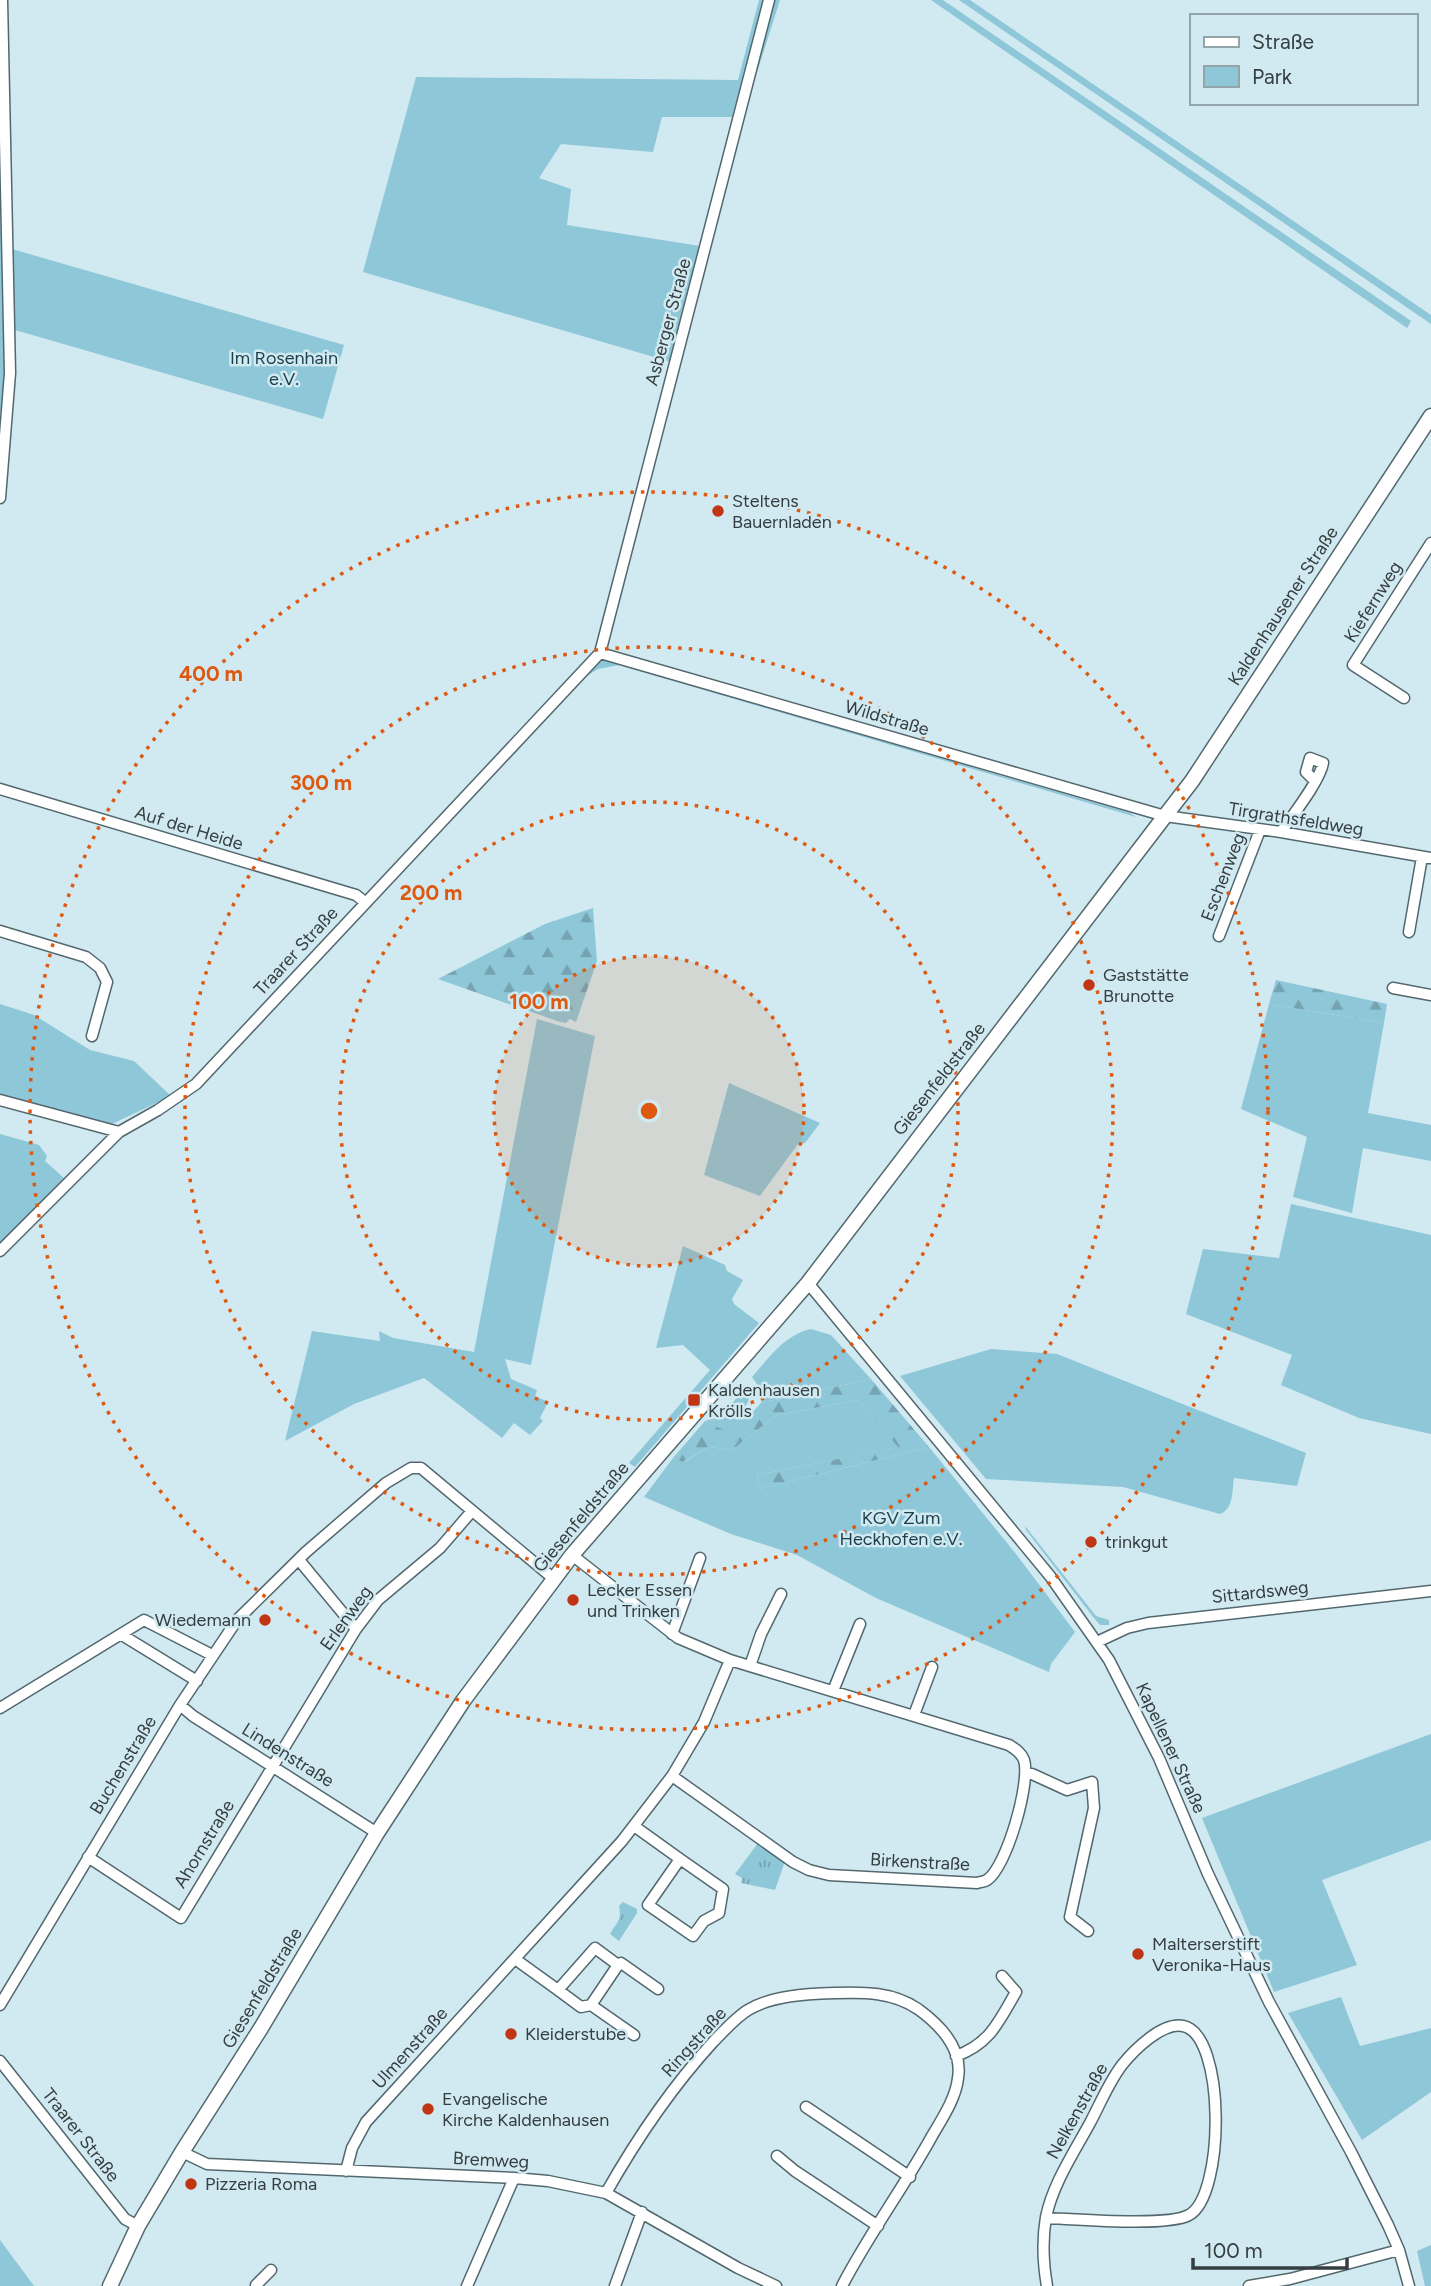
<svg xmlns="http://www.w3.org/2000/svg" width="1431" height="2286" viewBox="0 0 1431 2286" font-family="Figtree,sans-serif">
	<defs>
		<pattern id="forest-firs" width="22" height="20" patternUnits="userSpaceOnUse" patternTransform="scale(1.75)"><rect width="22" height="20" fill="#8ec7d8"/><path d="M5 1l3.5 6h-7zM16 11l3.5 6h-7z" fill="#75a3b1"/></pattern>
		<pattern id="park-tufts" width="24" height="20" patternUnits="userSpaceOnUse" patternTransform="scale(1.75)"><rect width="24" height="20" fill="#8ec7d8"/><path d="M3 7l-1-3M5 7V3M7 7l1-3M15 17l-1-3M17 17v-4M19 17l1-3" fill="none" stroke="#75a3b1"/></pattern>
	</defs>
	<rect width="100%" height="100%" fill="#d1e9f0"/>
	<!-- green -->
	<path fill="#8ec7d8" d="M759,0h5l-32,117h-70l-9,35 -92,-8 -22,34 32,11 -4,36 133,21 -29,116 -308,-90 53,-195 322,3z
		M773,0h7l-27,85z
		M931,0h12l468,321 -4,7z
		M959,0h11l461,315v9z
		M12,249l332,96 -21,74 -308,-89z
		M604,660l526,153 6,4 -517,-152 -21,4 -13,8 14,-16z
		M0,1004l34,11 56,35 44,11 37,35 -59,28 -112,-30z
		M1269,1004l115,19 -16,90 63,12v36l-68,-13 -11,65 -59,-16 14,-60 -66,-28z
		M537,1019l58,17 -64,329 -26,-6 6,20 26,11 -2,6 13,6 -8,16 3,3 -13,14 -16,-12 -12,15 -78,-60 -70,26 -69,37 27,-110 68,10 -1,-10 14,7 81,14z
		M729,1083l91,40 -15,20 -7,1 -38,52 -56,-21z
		M0,1134l39,11 8,11 -2,5 19,17 -64,66z
		M1291,1204l140,31v199l-72,-16 -78,-33 11,-30 -106,-41 17,-65 76,9z
		M683,1246l42,19 2,6 16,9 -11,19 2,5 25,19 -124,144 -6,-4 81,-93 -27,-25 -27,3z
		M811,1329l20,6 40,44 -110,24c4,-10 -3,-17 -9,-26 17,-19 32,-42 59,-48z
		M991,1349l66,5 249,99 -9,33 -63,-8c-2,12 0,31 -14,36l-97,-27 -137,-8 -86,-103z
		M743,1391h2l4,8c-3,11 -13,15 -24,12z
		M858,1400l41,47 -142,28 2,14 170,-42 87,107 59,78 -24,32 -2,8 -173,-74 -79,-43 -66,-21 -87,-37 29,-39 11,4 25,-15 23,3 45,-35z
		M749,1416l-17,19 -27,-14c14,-6 29,-1 44,-5z
		M1025,1526l71,90 13,4v5h-9l-6,-7 -68,-88z
		M1431,1734v106l-109,40 35,85 -83,27 -72,-174z
		M1341,1997l19,49 71,-18v64l-69,48 -74,-127z
		M0,2240l34,46h-34z
		M1431,2245v41h-6l-8,-35z"/>
	<!-- forest -->
	<path fill="url(#forest-firs)" d="M0,124l7,246 -3,42 -4,-1z
		M593,908l4,53 -21,61 -6,-3 -4,4 -6,-1 -122,-43 107,-55z
		M1276,980l111,24 -3,19 -115,-19z
		M871,1379l58,68 -170,42 -2,-14 141,-28 -40,-47 -81,15 -45,35 -23,-3 -26,15 -10,-4 32,-37 27,13 29,-31z"/>
	<!-- park -->
	<path fill="url(#park-tufts)" d="M758,1843l27,18 -10,29 -34,-7 1,-5 -7,-4z
		M623,1902l14,7v4l-18,28 -9,-7c7,-12 12,-13 9,-28z"/>
	<g fill="none" stroke-linecap="round" stroke-linejoin="round">
		<!-- minor casing -->
		<g stroke="#53686e" stroke-width="13">
			<path id="minor" d="M0,498l10,-125 -8,-373
				M600,653l565,163 116,16 150,26
				M1404,698l-51,-33 78,-122
				M0,789l356,106 10,8
				M1281,832c11,-16 39,-51 42,-69l-13,-5 -4,14 9,9
				M0,931l86,26 14,11 7,14 -15,54
				M1409,932l13,-75
				M1219,936l41,-106
				M1393,988l38,7
				M0,1100l119,32
				M0,1251l119,-119 39,-22 38,-26 404,-431 169,-653
				M808,1283l242,293 59,84 50,98 49,116 61,128 82,150 37,73 11,25 10,36
				M572,1555l106,83 52,22 279,85c6,4 12,7 15,15 7,21 -17,107 -37,120 -3,2 -7,2 -10,3l-148,-8 -20,-5 -16,-8 -121,-86
				M299,1560l57,69
				M672,1634l28,-76
				M122,1635l75,46
				M1097,1642l30,-14 21,-5 283,-32
				M750,1666l11,-32 20,-40
				M833,1691l27,-67
				M180,1705l13,11 184,117
				M0,1708l144,-88 68,35
				M914,1715l18,-48
				M1026,1774h6l35,16 25,-8 2,26 -24,109 18,14
				M634,1826l46,33 -32,46 45,31 11,-15 15,-8 4,-24 -43,-30
				M88,1857l93,61 175,-289 22,-29 62,-52 32,-37
				M515,1959l43,31 37,-42 23,17 -27,40 43,30
				M618,1965l3,-2 37,26
				M558,1990l23,17 10,-2
				M0,2005l180,-300 57,-85 69,-68 80,-69 25,-15h10l133,111
				M956,2056c34,-12 43,-35 60,-64l-14,-16
				M0,2061l125,158 13,7
				M806,2107l104,70
				M182,2152l25,12 307,14 34,3 58,12 132,75 38,18
				M777,2156l18,15 83,55
				M346,2171l6,-23 14,-26 256,-281 50,-65 32,-54 26,-62
				M606,2193c30,-53 65,-105 107,-151 11,-11 22,-24 35,-32 25,-15 60,-16 88,-17 28,-1 57,-1 82,16 22,16 45,39 40,69 -2,20 -16,41 -26,58 -28,51 -63,98 -90,150
				M1046,2218c28,1 122,9 143,-3 36,-19 37,-181 -6,-189 -21,-4 -49,24 -61,39 -13,17 -21,37 -31,56 -16,30 -38,62 -45,96 -4,23 -3,46 1,69
				M256,2285l15,-15
				M467,2286l47,-108
				M615,2286l27,-74
				M1249,2286l41,-7 109,-29"/>
		</g>
		<!-- major casing -->
		<g stroke="#53686e" stroke-width="17">
			<path id="major" d="M110,2286l28,-60 44,-74 79,-124 116,-195 86,-132 109,-146 236,-272 357,-467 27,-35 239,-365"/>
		</g>
		<!-- minor -->
		<use href="#minor" stroke="#fff" stroke-width="10"/>
		<!-- major -->
		<use href="#major" stroke="#fff" stroke-width="14"/>
	</g>
	<!-- distance rings -->
	<circle cx="649" cy="1111" r="155" fill="#df580f" fill-opacity=".12"/>
	<g fill="none" stroke="#df580f" stroke-width="3.5" stroke-dasharray="3.5 7">
		<circle cx="649" cy="1111" r="155"/>
		<circle cx="649" cy="1111" r="309"/>
		<circle cx="649" cy="1111" r="464"/>
		<circle cx="649" cy="1111" r="619"/>
	</g>
	<!-- markers -->
	<g fill="#c03514" stroke="#d1e9f0" stroke-width="2.5">
		<circle cx="718" cy="511" r="7"/>
		<circle cx="1089" cy="985" r="7"/>
		<rect x="687" y="1393" width="14" height="14" rx="3.5"/>
		<circle cx="1091" cy="1542" r="7"/>
		<circle cx="573" cy="1600" r="7"/>
		<circle cx="265" cy="1620" r="7"/>
		<circle cx="1138" cy="1954" r="7"/>
		<circle cx="511" cy="2034" r="7"/>
		<circle cx="428" cy="2109" r="7"/>
		<circle cx="191" cy="2184" r="7"/>
	</g>
	<g text-anchor="middle" dominant-baseline="central" stroke-width="5" stroke-linejoin="round" paint-order="stroke">
		<!-- street labels -->
		<g font-size="18" fill="#353e41" stroke="#d1e9f0">
			<text transform="translate(668 322) rotate(-75)">Asberger Straße</text>
			<text transform="translate(1373 602) rotate(-58)">Kiefernweg</text>
			<text transform="translate(1283 606) rotate(-57)">Kaldenhausener Straße</text>
			<text transform="translate(887 718) rotate(16)">Wildstraße</text>
			<text transform="translate(1296 819) rotate(9)">Tirgrathsfeldweg</text>
			<text transform="translate(189 828) rotate(17)">Auf der Heide</text>
			<text transform="translate(1223 877) rotate(-69)">Eschenweg</text>
			<text transform="translate(296 951) rotate(-47)">Traarer Straße</text>
			<text transform="translate(939 1079) rotate(-52)">Giesenfeldstraße</text>
			<text transform="translate(581 1517) rotate(-50)">Giesenfeldstraße</text>
			<text transform="translate(1260 1592) rotate(-6)">Sittardsweg</text>
			<text transform="translate(346 1618) rotate(-54)">Erlenweg</text>
			<text transform="translate(1171 1748) rotate(65)">Kapellener Straße</text>
			<text transform="translate(288 1755) rotate(32)">Lindenstraße</text>
			<text transform="translate(123 1765) rotate(-59)">Buchenstraße</text>
			<text transform="translate(204 1844) rotate(-59)">Ahornstraße</text>
			<text transform="translate(920 1862) rotate(3)">Birkenstraße</text>
			<text transform="translate(262 1988) rotate(-59)">Giesenfeldstraße</text>
			<text transform="translate(694 2042) rotate(-48)">Ringstraße</text>
			<text transform="translate(410 2048) rotate(-48)">Ulmenstraße</text>
			<text transform="translate(1077 2111) rotate(-61)">Nelkenstraße</text>
			<text transform="translate(81 2135) rotate(52)">Traarer Straße</text>
			<text transform="translate(491 2160) rotate(3)">Bremweg</text>
		</g>
		<!-- park labels -->
		<g font-size="18" fill="#1c3e48" stroke="#d1e9f0">
			<text x="284" y="358">Im Rosenhain<tspan x="284" dy="21">e.V.</tspan></text>
			<text x="901" y="1518">KGV Zum<tspan x="901" dy="21">Heckhofen e.V.</tspan></text>
		</g>
		<!-- poi labels -->
		<g font-size="18" fill="#353e41" stroke="#d1e9f0" text-anchor="start">
			<text x="732" y="501">Steltens<tspan x="732" dy="21">Bauernladen</tspan></text>
			<text x="1103" y="975">Gaststätte<tspan x="1103" dy="21">Brunotte</tspan></text>
			<text x="708" y="1390">Kaldenhausen<tspan x="708" dy="21">Krölls</tspan></text>
			<text x="1105" y="1542">trinkgut</text>
			<text x="587" y="1590">Lecker Essen<tspan x="587" dy="21">und Trinken</tspan></text>
			<text x="251" y="1620" text-anchor="end">Wiedemann</text>
			<text x="1152" y="1944">Malterserstift<tspan x="1152" dy="21">Veronika-Haus</tspan></text>
			<text x="525" y="2034">Kleiderstube</text>
			<text x="442" y="2099">Evangelische<tspan x="442" dy="21">Kirche Kaldenhausen</tspan></text>
			<text x="205" y="2184">Pizzeria Roma</text>
		</g>
	</g>
	<circle cx="649" cy="1111" r="10" fill="#df580f" stroke="#d1e9f0" stroke-width="3.5"/>
	<g font-size="21" text-anchor="middle" font-weight="bold" fill="#df580f" stroke="#d1e9f0" stroke-width="5" stroke-linejoin="round" paint-order="stroke">
		<text x="211" y="681">400 m</text>
		<text x="321" y="790">300 m</text>
		<text x="431" y="900">200 m</text>
		<text x="539" y="1009">100 m</text>
	</g>
	<!-- legend -->
	<rect x="1190" y="14" width="228" height="91" fill="#d1e9f0" stroke="#93a5aa" stroke-width="2"/>
	<rect x="1204" y="37" width="35" height="10" fill="#ffffff" stroke="#93a5aa" stroke-width="2"/>
	<text x="1252" y="49" font-size="21" fill="#353e41">Straße</text>
	<rect x="1204" y="66" width="35" height="21" fill="#8ec7d8" stroke="#93a5aa" stroke-width="2"/>
	<text x="1252" y="84" font-size="21" fill="#353e41">Park</text>
	<!-- scale -->
	<path d="M1193 2258v10h154v-10" fill="none" stroke="#353e41" stroke-width="3.5"/>
	<text x="1204" y="2258" font-size="21" fill="#353e41" stroke="#d1e9f0" stroke-width="5" paint-order="stroke">100 m</text>
</svg>
